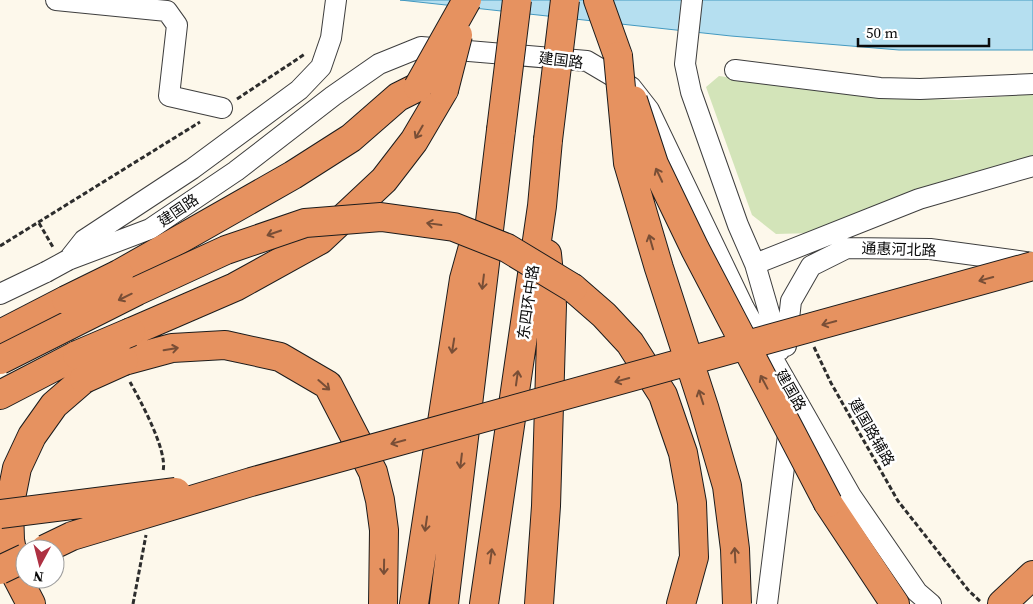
<svg xmlns="http://www.w3.org/2000/svg" width="1033" height="604" viewBox="0 0 1033 604" font-family="'Source Serif 4','Noto Sans SC',serif">
	<rect width="100%" height="100%" fill="#fdf8eb"/>
	<!-- green -->
	<path fill="#d3e4b9" d="M719,76l150,21 88,3 76,-6v61l-220,78 -37,1 -24,-19 -46,-128z"/>
	<!-- water -->
	<path fill="#b5dff0" stroke="#4399c0" d="M400,0h633v50h-134l-168,-14z"/>
	<g fill="none" stroke-linecap="round" stroke-linejoin="round">
		<!-- minor casing -->
		<g stroke="#3e3e3e" stroke-width="22">
			<path id="minor" d="M56,0l111,11 10,14 -8,71 53,12
				M692,0l-7,64 6,28 47,133 17,39 25,86
				M735,70l145,18 40,1 113,-5
				M69,259l15,-19 108,-71 107,-79 22,-23 10,-29 5,-38
				M68,260l82,-31 86,-58 97,-75 46,-32 42,-17 166,14 44,26 18,23 95,198 107,188 66,96 14,12
				M755,264l164,-65 114,-33
				M0,294l46,-22
				M786,346l5,-45 20,-35 36,-18 83,1 103,14
				M767,604l22,-177"/>
		</g>
		<!-- highway casing -->
		<g stroke="#1c1c1c" stroke-width="30">
			<path id="highway" d="M598,0l20,56
				M119,274l174,-99 58,-37 47,-41 20,-10
				M573,288l31,27 26,28 33,52 20,58 9,50 2,54 -13,47
				M131,332l104,-45 85,-47 64,-60 30,-39 30,-51
				M0,334l66,-34
				M124,361l48,-13 53,-3 55,12 48,28 45,87 7,28 4,30 -1,74
				M0,395l77,-40
				M828,503l67,101
				M31,604l-14,-27 -7,-37 -1,-32 8,-40 15,-32 22,-31 30,-26
				M414,604l50,-325 10,-36
				M444,604l57,-474
				M484,604l58,-398 6,-66
				M539,604l7,-98 6,-201 -5,-51
				M1002,604l31,-29"/>
		</g>
		<!-- path -->
		<path stroke="#2d2d2d" stroke-width="3" stroke-dasharray="5 2.5" stroke-linecap="butt" d="M237,99l68,-45
			M39,223l15,26
			M0,246l200,-124
			M814,347l17,36 67,118 71,90 12,11
			M130,382c10,18 38,69 33,89
			M133,604l13,-69"/>
		<!-- minor -->
		<use href="#minor" stroke="#fff" stroke-width="20"/>
		<!-- highway -->
		<use href="#highway" stroke="#e69260" stroke-width="28"/>
		<!-- minor-bridge casing -->
		<g stroke="#3e3e3e" stroke-width="22" stroke-linecap="butt">
			<path id="minor-bridge" d="M46,272l22,-12"/>
		</g>
		<!-- highway-bridge casing -->
		<g stroke="#1c1c1c" stroke-width="30" stroke-linecap="butt">
			<path id="highway-bridge" d="M618,56l10,107 31,105 45,139 23,79 8,63 2,55
				M418,87l49,-87
				M444,90l14,-55
				M633,100l21,64 41,85 133,254
				M501,130l16,-130
				M548,140l17,-140
				M66,300l53,-26
				M77,355l54,-23
				M0,360l137,-69 89,-41 79,-27 76,-6 73,10 53,21 66,40
				M84,379l40,-18
				M0,514l176,-22
				M45,549l27,-13 179,-54 782,-216
				M0,570l25,-12"/>
		</g>
		<!-- minor-bridge -->
		<use href="#minor-bridge" stroke="#fff" stroke-width="20"/>
		<!-- highway-bridge -->
		<use href="#highway-bridge" stroke="#e69260" stroke-width="28"/>
	</g>
	<!-- one-way arrows -->
	<defs><path id="oneway-shaft" d="M-6 0H5M1.5-3L5.5 0L1.5 3" fill="none" stroke-width="1.6" stroke-linecap="round" stroke-linejoin="round" transform="scale(1.25)"/></defs>
	<g stroke="#784e36">
		<use href="#oneway-shaft" transform="translate(419 132) rotate(120)"/>
		<use href="#oneway-shaft" transform="translate(659 175) rotate(-115)"/>
		<use href="#oneway-shaft" transform="translate(434 224) rotate(-172)"/>
		<use href="#oneway-shaft" transform="translate(274 233) rotate(161)"/>
		<use href="#oneway-shaft" transform="translate(651 242) rotate(-106)"/>
		<use href="#oneway-shaft" transform="translate(986 279) rotate(165)"/>
		<use href="#oneway-shaft" transform="translate(483 282) rotate(97)"/>
		<use href="#oneway-shaft" transform="translate(125 297) rotate(154)"/>
		<use href="#oneway-shaft" transform="translate(829 323) rotate(165)"/>
		<use href="#oneway-shaft" transform="translate(453 346) rotate(99)"/>
		<use href="#oneway-shaft" transform="translate(171 349) rotate(-9)"/>
		<use href="#oneway-shaft" transform="translate(517 378) rotate(-82)"/>
		<use href="#oneway-shaft" transform="translate(622 380) rotate(165)"/>
		<use href="#oneway-shaft" transform="translate(764 382) rotate(-118)"/>
		<use href="#oneway-shaft" transform="translate(324 385) rotate(41)"/>
		<use href="#oneway-shaft" transform="translate(701 397) rotate(-108)"/>
		<use href="#oneway-shaft" transform="translate(398 442) rotate(165)"/>
		<use href="#oneway-shaft" transform="translate(461 461) rotate(97)"/>
		<use href="#oneway-shaft" transform="translate(426 524) rotate(98)"/>
		<use href="#oneway-shaft" transform="translate(735 555) rotate(-93)"/>
		<use href="#oneway-shaft" transform="translate(491 556) rotate(-82)"/>
		<use href="#oneway-shaft" transform="translate(384 567) rotate(91)"/>
	</g>
	<g text-anchor="middle" dominant-baseline="central" stroke-width="5" stroke-linejoin="round" paint-order="stroke">
		<!-- street labels -->
		<g font-size="15" fill="#0b0b0b" stroke="#fff">
			<text transform="translate(561 60) rotate(7)">建国路</text>
			<text transform="translate(178 210) rotate(-34)">建国路</text>
			<text transform="translate(899 249) rotate(2)">通惠河北路</text>
			<text transform="translate(528 302) rotate(-82)">东四环中路</text>
			<text transform="translate(791 390) rotate(60)">建国路</text>
			<text transform="translate(872 432) rotate(60)">建国路辅路</text>
		</g>
	</g>
	<!-- north arrow -->
	<g transform="translate(40 564) rotate(187)"><circle r="24" fill="#ffffff" stroke="#9d9d9d"/>
	<path d="M0-4L9 19L0 12L-9 19Z" fill="#ae3142"/>
	<text y="-8" font-size="14" font-weight="bold" text-anchor="middle" fill="#0b0b0b">N</text>
	</g>
	<!-- scale -->
	<path d="M858 38v8h131v-8" fill="none" stroke="#0b0b0b" stroke-width="2.5"/>
	<text x="866" y="38" font-size="15" fill="#0b0b0b" stroke="#ffffff" stroke-width="4" paint-order="stroke">50 m</text>
</svg>
